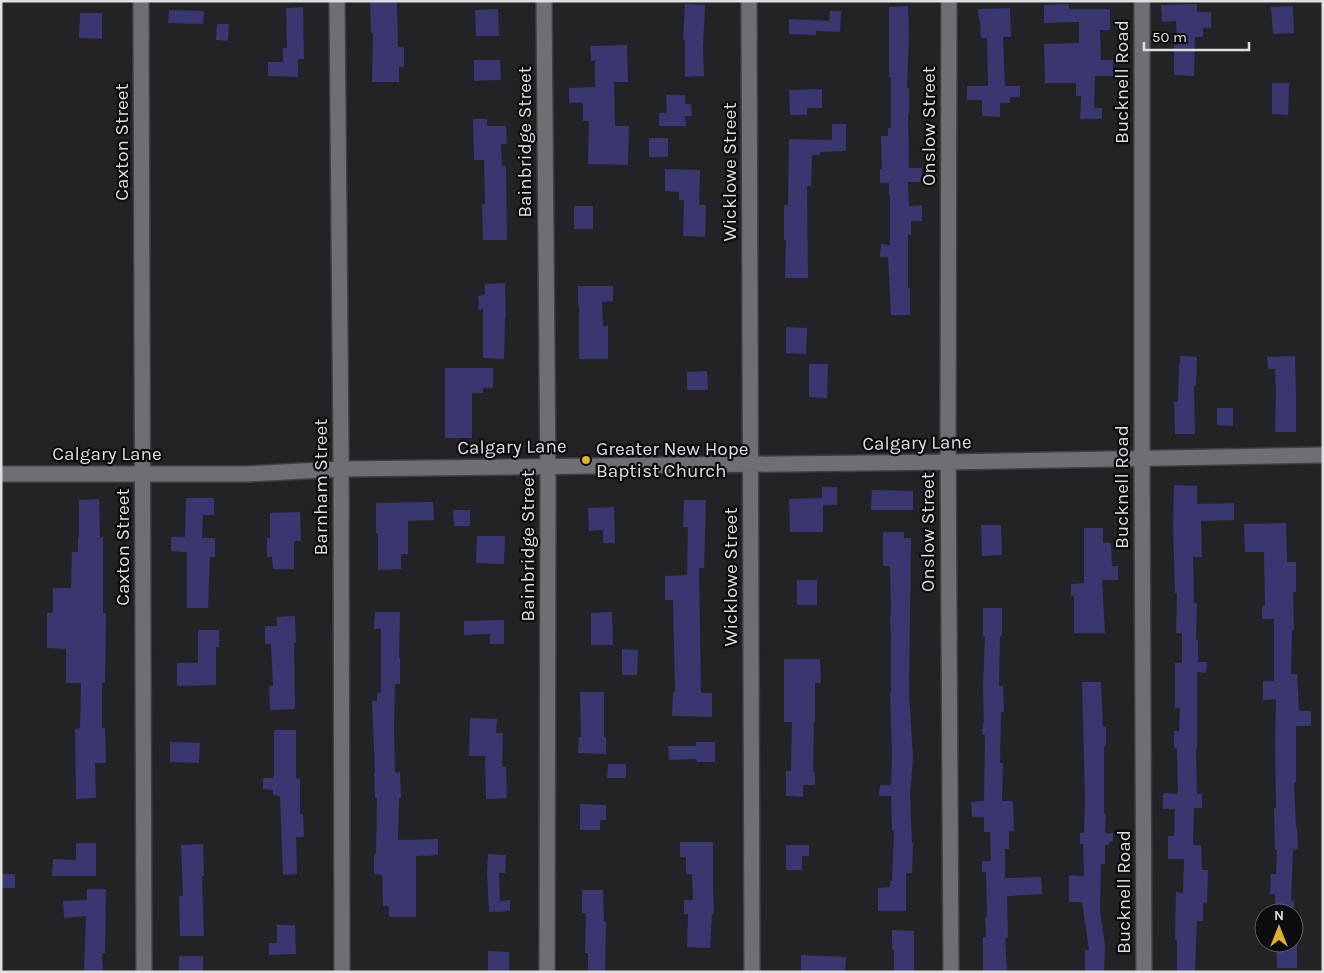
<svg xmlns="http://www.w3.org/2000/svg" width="1324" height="973" viewBox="0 0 1324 973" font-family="Karla,sans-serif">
	<rect width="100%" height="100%" fill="#232327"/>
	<!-- building -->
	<path fill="#3a366f" d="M370,1h27l1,46h6v20h-5v15h-27l1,-49h-2z
		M685,4l20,1 -2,43 1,28 -19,1v-37h-2z
		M1069,4v5h41v21h-10l1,30h12v16h-18l-1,32h8v11h-22l1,-23h-5v-13h-31l-1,-39 35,-1v-21l-35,1v-18z
		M1197,4v8h14v16h-8v9h-8l-1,39 -20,-1v-30h3l-1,-24 -14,1 -1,-17z
		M908,6l1,29 -2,53h2v26h-1l1,54h13v14h-14l1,24 13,-1v16h-11v14h-3v53h2v27h-19l-3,-58h-8l1,-13 9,1v-50h-1v-12h-9v-14h2l-1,-33h7v-8h3v-51h-2v-70z
		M1293,6l1,27 -21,1 -2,-27z
		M303,7l1,52h-6v18l-30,-1v-14h15v-14h4l-1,-40z
		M1010,8l1,29h-8l2,49h15v11h-10v6h-10v14l-18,-1v-16h-15v-14h21l-1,-48h-6l-1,-18h-1l-1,-11z
		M498,9l1,27h-23l-1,-26z
		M169,10l35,1 -1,13 -35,-1z
		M830,11h11l-1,21 -24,-1v4l-27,-1v-15l40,2z
		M80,13h22v26l-23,-1z
		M217,24h12l-1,17 -12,-1z
		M627,45l1,37h-14l1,44h14l-1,39 -40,-1 1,-43h-6v-18h-14v-15l26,-1v-26h-4l-1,-15z
		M474,60h26l1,20 -27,1z
		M1272,83h17l-1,32 -16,-1z
		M822,89v19h-15v7h-17l-1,-25z
		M666,95h19v9h6l1,12h-7l1,10h-27v-13h8z
		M473,119h14v7h19l1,18h-6l1,22h4l1,74h-24l-1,-36h3l-1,-44h-10z
		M832,124h14v27l-26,1v3h-8l-1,31h-4l1,92h-23l1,-38h-2v-35h4l1,-66 43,1z
		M649,138h19v19h-19z
		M665,169l35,1 -1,35h7l-1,32 -22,-1 1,-36h-5v-8l-14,-1z
		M574,206h19v23h-19z
		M505,283l1,35h-1l-1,41 -21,-1v-49l-4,1 -1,-14 7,-1v-11z
		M578,286h35v15l-11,1 1,24h5v33h-29v-54h-1z
		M786,327l21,1 -1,26 -20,-1z
		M1180,356l17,1 -1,29h-2l1,48h-20l-1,-32h4l1,-38h1z
		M1295,356l1,42v34h-21l1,-42 -1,-21h-7l-1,-12z
		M809,364h19l-1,34 -18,-1z
		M445,368h48v20h-10v5h-11v45h-27z
		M707,371l1,19h-21v-18z
		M1217,408h16v18l-16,-1z
		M1174,485l23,1v18l37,-1v17l-33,1 1,36h-9l1,46h3l-1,37h2v22h9l-1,11 -9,-1v76h-1l1,46h5v14h-8l-1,37h8l1,25h6l-1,33h-4v18h-6l-2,51h-18v-32h-2l1,-48 7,1 1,-34h-16v-23h6l1,-27h-12v-16l15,1 -1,-46h-3v-17h5l1,-23h-5v-45h7v-30h-6l1,-40h-2l-2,-67z
		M822,487h15v18h-14v27h-33l-1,-33 33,-1z
		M872,490l41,1v19h-42z
		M186,498h28v17h-11l-1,23h13v19h-5l-2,51h-21v-56l-16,-1v-14h14z
		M99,499l1,38h3v76h3l-1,70h-3v45h3l1,35h-11l1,35 -20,1 -1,-70 5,-1 1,-45h-15v-34l-19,-1v-35h6v-25h18l1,-36h6v-15h1v-37z
		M684,500h22l-2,68h-5l2,125h11v24l-40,-1 1,-24h2l-2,-92h-8v-24l22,-1 1,-48h-5z
		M433,502l1,18 -26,1v33h-7v15l-23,1v-37h-2v-30z
		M614,507l1,36h-12v-13l-14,1 -1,-23z
		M453,510h17v16h-16z
		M300,512l1,29h-7v28h-21l-1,-12h-5v-19h3v-25z
		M1286,523l1,39h9v30h-3l1,38h-2l-1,44h6l2,37h12v15h-15v56l-2,1 2,45h1l1,21 -5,1 -2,51h3l-1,12h-18v-19h-5l1,-20h5l1,-24h-2l-1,-42h2l-1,-64 1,-45 -13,1v-19h11v-62h-12v-13h3l-1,-54h-19l-1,-28z
		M981,525h20l1,30 -20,1z
		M1084,528h19v15h8l1,23h6v14h-16l3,53h-31v-37h-3v-12l13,-1z
		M883,532h21v6h7l-2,154 4,66 -3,38 2,47h1l-1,30h-6v38h-28v-23l12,-1v-6h2l2,-50h-2l-1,-35h-12l1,-11h11l1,-29 -2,-64h1v-51l-1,-25h1l-1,-50h-7z
		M477,536h28l-1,28 -28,-1z
		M797,580h20v25h-20z
		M983,608h19v28h-2l-1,50h4l1,26h-3l-1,51h3l-1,38h11l1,30h-5v18h-4v29l36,-1 1,17 -35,2 1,42h-3l2,34h-24v-35h3l-1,-20h2l-1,-45h-4v-11h9l-1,-29h-6v-15h-12l-1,-15 13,-1 1,-66h-3l1,-12h1l-1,-37 2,-50h-2z
		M375,612h25l-1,46h1v26h-5l-1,43 1,46 5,-1 1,26h-2l-1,42 40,-1v16l-22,1v61h-27v-11h-6l-1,-31 -8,-1v-20h2l1,-56h-2l-1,-25h1l-3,-72h5v-8h4v-64h-7z
		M612,612l1,33h-22v-32z
		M295,616l1,27h-2l1,66 -25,1 -1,-24h4l-2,-42h-6v-18h12v-9z
		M504,620v24h-14v-10l-26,1v-14z
		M198,630h21v17h-3v38l-39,1v-23h21z
		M622,649l16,1 -1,25h-15z
		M784,659h36l1,24h-6v39h-1l-1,50h2v13h-12v12l-17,-1v-25h5l1,-49h-8z
		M1082,682h19l2,45h3v19h-2v68h2l-1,19h8v8l-4,1v3h-4v19h-4l-1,48 5,33 -1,27h-19v-22h4l-7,-48h-13v-27l15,1 -1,-32h-3v-11h4l1,-36z
		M580,692h24v45h2v17l-28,-1 1,-16h2z
		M470,718l27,1 -1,14h7l-1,34h4l1,31 -21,1 -1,-43h-16z
		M274,730h22v48l4,1v35h3l1,23h-8l1,37 -14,1 -3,-79 -7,-1v-5l-10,-1v-11h11z
		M170,742l30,1 -1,20 -29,-1z
		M696,742h19v20h-18l-1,-3 -27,1 -1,-14h28z
		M608,764h18v14h-19z
		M580,804l26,1v15h-6v10h-20z
		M680,842h33v46l1,26h-2l-2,34 -23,-1 1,-33h-4v-14h9l-1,-26h-6v-17h-6z
		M76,843h20v33h-44l1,-17 23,1z
		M203,844l1,32h-2l2,60h-24l-1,-40h4l-2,-51z
		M786,845h23v11h-7v14h-16z
		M488,854l18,1 -1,18h-6l1,28 10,-1v11l-21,1 -2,-39z
		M1,874h14v14h-14z
		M87,889h19l-1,64h-3l1,19h-19l2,-56 -22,2 -1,-17 24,-1z
		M582,890h21l1,31h2l-1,51h-17v-19h-3l1,-40h-4z
		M277,925h18l1,29 -27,1v-12h8z
		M892,930l22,1v41h-20v-22l-2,-1z
		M1276,943h21v25h-20z
		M488,951l21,1v20h-21z
		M801,955l45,2 -1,15h-44z
		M179,956h24v16h-24z"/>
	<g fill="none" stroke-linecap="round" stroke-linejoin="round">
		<!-- minor casing -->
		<g stroke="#3f3f42" stroke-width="18">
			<path id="minor" d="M141,1l3,971
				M337,1l4,451 1,520
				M544,1l4,483 -1,488
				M749,1l3,971
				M949,1l-1,440 3,531
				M1142,1v479l2,492
				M1,474h246l94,-5 607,-7 375,-7"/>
		</g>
		<!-- minor -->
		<use href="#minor" stroke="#6e6f74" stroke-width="15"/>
	</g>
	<!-- markers -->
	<circle fill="#deb133" stroke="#0d0d0f" stroke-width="2" cx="586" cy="460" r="5"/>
	<g text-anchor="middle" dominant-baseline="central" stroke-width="4.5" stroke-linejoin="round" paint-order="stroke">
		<!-- street labels -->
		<g font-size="19" fill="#dfdfe2" stroke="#0d0d0f">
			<text transform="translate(1122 82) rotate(-90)">Bucknell Road</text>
			<text transform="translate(929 126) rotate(-90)">Onslow Street</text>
			<text transform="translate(122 142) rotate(-90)">Caxton Street</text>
			<text transform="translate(525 142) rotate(-90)">Bainbridge Street</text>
			<text transform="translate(730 172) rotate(-90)">Wicklowe Street</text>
			<text transform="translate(917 443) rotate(-1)">Calgary Lane</text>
			<text transform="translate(512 447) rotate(-1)">Calgary Lane</text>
			<text x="107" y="454">Calgary Lane</text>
			<text transform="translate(321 487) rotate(-90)">Barnham Street</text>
			<text transform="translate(1122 487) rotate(-90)">Bucknell Road</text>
			<text transform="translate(928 532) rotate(-90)">Onslow Street</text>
			<text transform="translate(528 546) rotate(-90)">Bainbridge Street</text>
			<text transform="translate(123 547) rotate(-90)">Caxton Street</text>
			<text transform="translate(731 577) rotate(-90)">Wicklowe Street</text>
			<text transform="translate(1124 892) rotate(-90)">Bucknell Road</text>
		</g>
		<!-- poi labels -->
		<g font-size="19" fill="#dfdfe2" stroke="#0d0d0f" text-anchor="start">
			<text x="596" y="449">Greater New Hope<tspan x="596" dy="22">Baptist Church</tspan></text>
		</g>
	</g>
	<!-- border -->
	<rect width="1324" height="973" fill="none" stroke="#dfdfe2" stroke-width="5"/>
	<!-- north arrow -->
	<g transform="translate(1279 928)"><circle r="24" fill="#0d0d0f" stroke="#616163"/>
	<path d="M0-4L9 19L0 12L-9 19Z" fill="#deb133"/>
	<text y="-8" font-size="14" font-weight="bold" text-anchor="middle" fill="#dfdfe2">N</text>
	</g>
	<!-- scale -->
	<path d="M1144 42v8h105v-8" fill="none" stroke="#dfdfe2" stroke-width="2.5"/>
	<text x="1152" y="42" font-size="15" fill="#dfdfe2" stroke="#0d0d0f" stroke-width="4" paint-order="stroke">50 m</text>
</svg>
